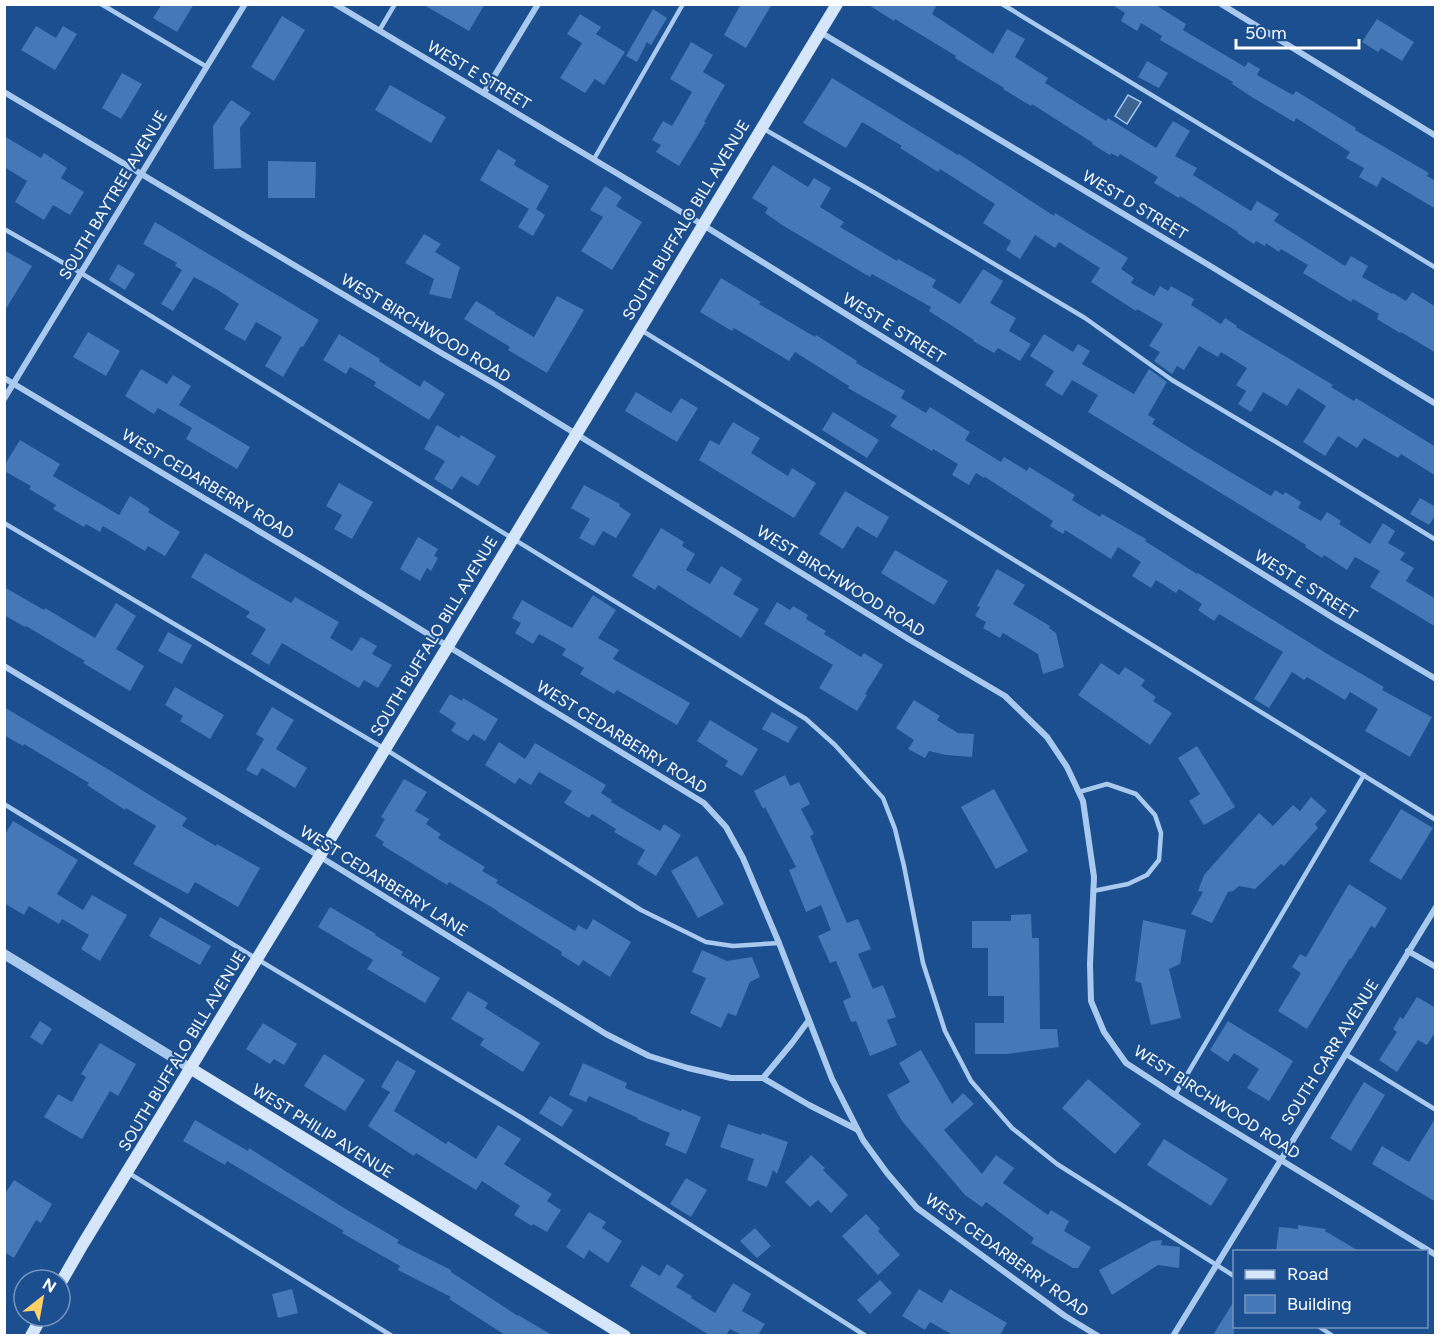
<svg xmlns="http://www.w3.org/2000/svg" width="1440" height="1340" viewBox="0 0 1440 1340" font-family="Figtree,sans-serif">
	<rect width="100%" height="100%" fill="#1b4f8f"/>
	<!-- water -->
	<path fill="#3c6290" stroke="#9cc4f0" stroke-width="1.5" d="M1128,95l13,7 -14,22 -12,-8z"/>
	<!-- building -->
	<path fill="#4478b7" d="M162,4h32l-17,28 -24,-14z
		M422,4h63l-16,27z
		M741,4h31l-26,44 -22,-13z
		M867,4h70l-5,10 61,40 14,-25 18,10 -10,18 33,21 -3,5 61,38 2,-3 48,30 17,-27 17,10 -15,25 22,12 -4,7 58,36 6,-10 22,13 -5,7 71,45 6,-10 17,10 -6,11 30,17 1,-1 13,8 6,-9 24,15v46l-35,-21 -1,1 -23,-14 2,-5 -26,-15 -2,3 -48,-29 5,-8 -27,-16 -2,3 -13,-9 -1,3 -9,-5 -2,3 -17,-11 1,-1 -58,-36 -1,2 -25,-15 4,-6 -38,-23 -2,3 -7,-4 -1,2 -18,-11 1,-1 -61,-39 -1,2 -28,-17 1,-1 -49,-30 1,-2 -61,-37 -1,2z
		M1111,4h43l32,20 -3,6 62,37 3,-5 12,7 -3,6 36,20 3,-4 60,37 -1,2 74,43 -2,3 9,5v28l-54,-32 -5,10 -18,-10 5,-9 -18,-10 4,-6 -54,-34 -2,4 -39,-23 -23,-15 1,-2 -73,-42 2,-4 -21,-13 -4,8 -16,-10 4,-8z
		M653,9l14,9 -16,27 -4,-3 -10,20 -11,-6z
		M580,14l21,13 -5,7 29,18 -21,33 -9,-6 -10,14 -25,-15 22,-35 -15,-9z
		M282,16l23,14 -31,51 -23,-14z
		M1377,19l37,23 -12,19 -21,-13 -3,4 -16,-10z
		M36,26l20,12 7,-12 14,8 -22,36 -34,-20z
		M691,42l22,13 -10,17 22,13 -21,37h2l-27,44 -23,-14 5,-7 -9,-5 11,-19 9,5 20,-34 -22,-13z
		M1147,61l21,12 -9,15 -21,-11z
		M122,73l20,11 -21,35 -19,-11z
		M832,78l126,77 1,-1 95,62 1,-3 73,45 -7,11 13,9 -3,5 23,13 6,-10 8,5 3,-5 23,13 -3,6 30,19 4,-6 12,8 -1,1 97,58 -2,2 23,14 2,-3 80,49v29l-35,-22 -3,4 -34,-20 -7,10 -19,-12 -13,20 -22,-14 23,-36 -28,-18 -11,18 -24,-14 -12,20 -13,-8 8,-13 -10,-6 11,-17 -26,-16 -3,5 -19,-11 -15,24 -7,-4 -5,8 -18,-13 6,-9 -11,-6 14,-22 -26,-15 -1,2 -45,-29 9,-14 -41,-26 -4,6 -20,-13 -15,24 -14,-9 5,-9 -28,-18 12,-19 -55,-35 -2,3 -38,-24 2,-2 -40,-24 -16,26 -43,-25z
		M390,85l56,32 -15,26 -56,-33z
		M231,100l20,13 -11,15 1,40 -27,1 -1,-43z
		M4,136l37,22 3,-5 23,15 -6,10 23,14 -14,23 -17,-10 -9,15 -29,-18 12,-21 -23,-14z
		M498,149l18,11 -2,5 35,21 -13,23 9,6 -12,21 -15,-9 11,-18 -49,-29z
		M268,161l48,1 -1,36h-47z
		M773,165l35,22 6,-9 17,10 -11,19 24,15 -4,5 57,34 1,-2 38,21 -4,7 28,17 23,-35 20,12 -13,22 26,15 -7,13 22,13 -11,17 -22,-13 -4,5 -21,-12 1,-1 -45,-29 2,-4 -59,-33 -2,3 -88,-52 -17,-12 3,-5 -16,-10z
		M605,186l17,11 -6,9 26,16 -30,48 -31,-19 22,-34 -13,-7z
		M155,222l164,98 -16,27 -2,-1 -18,31 -18,-11 17,-29 -26,-15 -11,19 -21,-12 15,-25 -21,-14 -24,-13 -21,34 -12,-7 21,-34 -7,-4 2,-3 -34,-19z
		M424,234l17,10 -6,8 25,15 -9,32 -22,-5 5,-15 -29,-16z
		M4,250l28,16 -28,46z
		M118,264l17,10 -10,16 -16,-10z
		M721,278l40,24 -2,2 56,33 1,-2 41,26 -1,2 49,28 -4,7 25,15 4,-6 40,25 -5,8 36,22 3,-5 23,14 2,-4 46,28 -3,5 28,17 2,-3 44,25 -1,2 52,33 1,-1 131,82 55,32 -2,3 50,27 -22,40 -45,-26 13,-22 -28,-17 -5,8 -38,-23 -3,3 -12,-8 -23,36 -15,-9 29,-47 -64,-38 -5,7 -16,-11 4,-6 -23,-15 -3,4 -20,-13 -5,8 -19,-12 9,-14 -23,-15 -7,12 -46,-29 -2,4 -13,-8 3,-5 -68,-44 -1,1 -8,-5 -7,12 -17,-10 6,-11 -25,-15 -1,2 -42,-25 7,-10 -49,-28 1,-2 -54,-34 -6,9 -55,-33 -2,3 -32,-19z
		M557,296l27,14 -37,63 -39,-23 2,-3 -46,-28 12,-18 20,12 -1,1 39,23z
		M88,332l32,19 -14,25 -33,-19z
		M339,334l41,25 -1,2 41,26 4,-7 21,14 -16,26 -55,-34 2,-4 -26,-15 -4,7 -23,-14z
		M1044,334l29,18 5,-8 12,7 -8,13 52,30 15,-25 18,13 -19,33 7,4 -3,5 43,27 76,45 4,-6 8,5 2,-3 16,10 -3,6 23,13 6,-9 14,9 -2,3 31,20 13,-21 12,8 -7,12 17,10 -5,7 14,8 -8,13 30,18v28l-66,-40 10,-16 -25,-14 -8,13 -23,-15 -2,3 -17,-11 1,-2 -218,-133 10,-17 -26,-15 -10,16 -17,-11 9,-14 -24,-15z
		M141,369l26,15 6,-9 18,11 -12,19 71,42 -13,22 -51,-30 6,-11 -34,-20 -4,6 -29,-18z
		M636,392l35,21 10,-15 17,10 -21,34 -52,-31z
		M833,412l46,28 -12,18 -45,-28z
		M733,422l27,16 -9,15 37,23 4,-8 24,15 -22,35 -95,-58 11,-20 9,5z
		M437,425l22,13 2,-3 35,21 -18,30 -17,-10 -9,14 -18,-11 11,-18 -21,-12z
		M20,440l40,24 -7,12 66,39 11,-19 20,13 -2,3 32,20 -15,24 -17,-10 -3,5 -42,-25 -3,6 -14,-8 -2,3 -31,-18 3,-4 -27,-16 2,-3 -27,-15v-5z
		M339,483l34,19 -21,37 -18,-10 8,-14 -16,-9z
		M584,485l36,19 -1,2 12,8 -15,24 -13,-7 -9,15 -15,-8 11,-19 -19,-11z
		M845,491l44,26 -12,21 -20,-12 -14,23 -24,-15z
		M1420,498l16,9v7l-7,11 -19,-11z
		M661,528l23,14 -2,4 13,8 -9,16 24,14 11,-18 21,13 -9,15 26,15 -18,29 -83,-53 -3,5 -23,-14z
		M418,537l20,12 -4,7 4,2 -7,13 -4,-3 -7,13 -20,-12z
		M895,550l53,31 -14,24 -53,-32z
		M205,553l86,50 4,-6 44,25 -9,16 22,13 9,-14 16,9 -5,8 20,11 -14,23 -14,-8 -5,8 -77,-45 -13,22 -18,-11 15,-25 -20,-12 4,-5 -59,-35z
		M997,569l28,16 -12,19 37,22 -1,2 7,5 8,34 -21,7 -5,-20 -35,-21 -3,5 -17,-10 3,-6 -11,-6 5,-9 -3,-1z
		M4,587l40,23 1,-2 50,30 21,-35 20,13 -20,33 28,17 -14,25 -47,-28 2,-2 -59,-35 -1,1 -21,-12z
		M593,595l23,15 -18,28 21,12 -6,9 77,44 -13,22 -60,-35 -3,4 -34,-20 4,-6 -22,-13 4,-6 -27,-15 -6,10 -18,-11 6,-10 -9,-5 10,-18 50,28z
		M777,602l13,8 3,-4 15,9 -2,4 20,12 -2,3 37,23 3,-4 19,12 -18,29 2,1 -10,16 -38,-23 14,-23 -69,-41z
		M168,632l24,13 -10,19 -24,-13z
		M1101,663l18,12 6,-8 20,13 -4,6 15,11 -3,4 19,12 -22,32 -72,-50z
		M175,687l49,28 -14,24 -30,-18 3,-5 -18,-11z
		M450,694l12,7 1,-3 35,21 -13,22 -12,-7 -5,7 -17,-10 5,-8 -17,-11z
		M914,700l26,16 -3,4 21,13 16,1 -2,23 -26,-2 -17,-4 -4,7 -17,-9 6,-9 -18,-12z
		M4,707l102,61 81,50 -5,8 34,20 1,-2 43,24 -22,39 -43,-25 -7,12 -55,-30 23,-38 -30,-18 -1,2 -38,-25 2,-2 -65,-39 -1,2 -19,-11z
		M272,707l22,13 -18,29 31,19 -12,20 -33,-20 -5,8 -11,-6 18,-31 -8,-5z
		M772,712l26,15 -10,16 -26,-14z
		M710,720l48,29 -16,27 -17,-10 3,-5 -31,-20z
		M499,742l26,17 10,-16 71,42 -5,8 11,7 -1,2 49,29 4,-7 17,11 -25,41 -19,-12 8,-14 -31,-18 2,-3 -24,-15 -3,4 -25,-15 8,-12 -33,-19 -8,13 -12,-7 -4,6 -30,-19z
		M1197,746l38,61 -31,18 -15,-24 11,-7 -22,-36z
		M785,775l5,11 9,-4 11,22 -9,5 13,25 -4,2 37,87 11,-4 13,30 -13,5 15,35 10,-4 13,32 -9,3 10,25 -27,11 -14,-35 -5,1 -8,-21 8,-4 -15,-36 -6,2 -12,-27 13,-6 -10,-25 -15,7 -17,-42 7,-3 -31,-60 -2,2 -9,-18z
		M404,779l23,13 -12,19 14,8 -3,5 15,10 -3,4 47,29 -3,4 16,9 -2,3 79,48 3,-6 9,5 6,-11 38,23 -21,35 -27,-17 -4,6 -18,-11 1,-3 -64,-40v-1l-49,-29 -2,3 -65,-40 2,-3 -9,-6 10,-17 -4,-2z
		M994,789l34,62 -32,18 -35,-62z
		M1311,797l16,14 -12,13 3,4 -34,38 -3,-2 -26,25 -16,-3 -6,5 -5,1 -16,31 -21,-9 12,-22 -5,-1 6,-16 55,-62 14,13 20,-21 7,6z
		M1401,809l32,19 -32,52 -32,-19z
		M13,821l65,39 -21,34 26,16 9,-15 35,20 -27,46 -19,-12 8,-14 -27,-16 -3,5 -30,-18 -5,9 -20,-12v-67z
		M697,856l27,48 -26,14 -27,-47z
		M1349,884l38,24 -12,20 -4,-2 -20,33 -1,-1 -43,71 -29,-18 23,-38 -9,-6 8,-13 6,3z
		M330,907l46,27 -1,1 28,17 -2,3 39,23 -15,25 -58,-34 6,-9 -55,-33z
		M1031,914l1,24h7l1,91h17l2,18 -52,7h-32v-31h29v-27h-16v-48h-16v-27h39v-6z
		M160,917l51,29 -11,19 -51,-29z
		M1143,920l43,10 -6,34 -11,5 12,49 -30,7 -10,-42 -6,-2z
		M702,950l25,11 25,-4 8,20 -10,5 -14,34 -8,-3 -7,15 -31,-15 16,-35 -14,-6z
		M468,991l20,12 -3,5 55,35 -17,29 -43,-27 4,-6 -33,-20z
		M1417,997l19,11v23l-9,14 -9,-5 -21,32 -18,-12 18,-28 -4,-3 7,-12 3,2z
		M40,1021l12,8 -10,16 -12,-8z
		M1228,1021l65,40 -24,40 -22,-13 12,-19 -25,-16 -6,9 -18,-12z
		M263,1023l34,21 -13,21 -10,-6 -4,5 -24,-15z
		M100,1043l36,21 -18,32 -8,-5 -28,48 -38,-22 14,-23 14,8 14,-25 -5,-3z
		M921,1050l31,54 11,-11 11,11 -30,26 38,44 14,-19 18,13 -11,15 45,32 3,-5 18,11 -5,10 27,16 -13,21h-5l-42,-25 3,-5 -48,-36 -4,5 -17,-12 -63,-74 -15,-26 23,-13 -11,-19z
		M324,1054l41,26 -20,31 -41,-25z
		M397,1060l19,11 -22,40 52,33 2,-3 28,18 22,-34 23,14 -17,25 48,30 -5,7 14,9 -14,22 -14,-8 -1,2 -18,-11 6,-9 -38,-25 -6,9 -60,-37 -2,3 -46,-30 22,-34 -9,-5z
		M583,1063l44,20 -2,5 56,23 1,-2 19,8 -15,37 -21,-9 5,-12 -33,-14 1,-1 -49,-22 -3,6 -17,-7z
		M1088,1079l53,45 -26,30 -53,-46z
		M1364,1082l21,13 -34,56 -21,-13z
		M550,1096l23,14 -11,17 -23,-14z
		M1436,1117v85l-64,-38 10,-18 27,16z
		M195,1120l53,31 1,-3 95,60 55,32 -2,3 54,27v2l67,44v-1l34,20h-47l-56,-36 2,-2 -53,-27 2,-4 -58,-33 2,-2 -117,-70 -2,4 -42,-24z
		M728,1124l33,11 1,-2 26,9 -11,32 -4,-4 -6,17 -20,-7 7,-21 -34,-12z
		M1164,1139l64,40 -17,27 -64,-41z
		M811,1155l14,13 -2,2 25,25 -17,18 -13,-13 -8,7 -25,-25z
		M686,1178l21,12 -16,27 -21,-13z
		M14,1180l38,24 -11,19 -5,-3 -22,38 -10,-6v-57z
		M589,1212l17,10 -4,6 20,13 -14,22 -19,-13 -5,9 -18,-12z
		M866,1214l14,15 -2,2 22,24 -22,20 -36,-39z
		M1298,1225l28,4 -1,2 34,20h-83l3,-24 19,2z
		M755,1228l16,18 -14,12 -17,-17z
		M1162,1240l-1,5 19,2 -1,21 -21,-3 -46,30 -13,-25 53,-29z
		M667,1264l17,11 -8,12 16,9 -1,2 24,15 18,-30 18,11 -9,17 23,13 -7,11h-16l-12,-6 -4,6h-17l-79,-49 12,-21 18,11z
		M880,1280l12,13 -22,21 -13,-14z
		M292,1289l6,24 -20,5 -6,-24z
		M919,1289l23,14 8,-14 57,34 -7,12h-47l-23,-13 -5,8 -23,-14z
		M1234,1301v34h-21z"/>
	<g fill="none" stroke-linecap="round" stroke-linejoin="round">
		<!-- service -->
		<path stroke="#a9c9ee" stroke-width="4.5" d="M101,4l106,63
			M1002,4l434,264
			M379,31l16,-27
			M764,129l111,64 210,125 87,62 119,71 145,89
			M594,159l89,-155
			M4,229l77,44 725,446 29,26 48,53 12,31 9,37 19,97 22,68 26,50 41,47 45,36 177,112
			M641,330l795,490
			M4,523l381,226 256,161 65,32 27,4 46,-3
			M1079,792l28,-8 29,10 19,21 6,18 -2,27 -12,15 -19,9 -35,7
			M4,804l253,155 265,159 344,218
			M1345,1054l91,56
			M1175,1095l189,-320
			M127,1172l265,164
			M1318,1326l15,10"/>
		<!-- minor -->
		<path stroke="#a9c9ee" stroke-width="6" d="M335,4l368,221 632,394 101,60
			M1221,4l215,132
			M820,32l392,235 224,137
			M4,92l439,262 52,30 415,256 95,56 42,41 20,30 16,34 11,76 -4,87 1,37 13,31 22,31 49,32 261,160
			M484,93l54,-89
			M4,378l313,188 387,237 22,24 17,31 36,85 53,136 31,61 24,33 30,35 148,108 33,20
			M4,399l241,-395
			M4,666l315,190 287,178 43,22 39,12 43,10h32l29,-35 17,-23
			M1408,951l28,16
			M763,1078l46,27 49,25
			M1173,1336l263,-429"/>
		<!-- tertiary -->
		<path stroke="#a9c9ee" stroke-width="10" d="M4,954l186,114"/>
		<!-- secondary -->
		<path stroke="#d6e6fa" stroke-width="12" d="M190,1068l435,268
			M60,1284l23,-40 365,-598 389,-642
			M31,1336l11,-20"/>
	</g>
	<g text-anchor="middle" dominant-baseline="central" stroke-width="4.5" stroke-linejoin="round" paint-order="stroke">
		<!-- street labels -->
		<g font-size="16" fill="#fff" stroke="#1b4f8f">
			<text transform="translate(479 75) rotate(31)">WEST E STREET</text>
			<text transform="translate(113 195) rotate(-59)">SOUTH BAYTREE AVENUE</text>
			<text transform="translate(1135 205) rotate(31)">WEST D STREET</text>
			<text transform="translate(686 220) rotate(-59)">SOUTH BUFFALO BILL AVENUE</text>
			<text transform="translate(426 328) rotate(31)">WEST BIRCHWOOD ROAD</text>
			<text transform="translate(894 328) rotate(32)">WEST E STREET</text>
			<text transform="translate(208 484) rotate(31)">WEST CEDARBERRY ROAD</text>
			<text transform="translate(841 581) rotate(32)">WEST BIRCHWOOD ROAD</text>
			<text transform="translate(1306 585) rotate(32)">WEST E STREET</text>
			<text transform="translate(434 636) rotate(-59)">SOUTH BUFFALO BILL AVENUE</text>
			<text transform="translate(622 737) rotate(32)">WEST CEDARBERRY ROAD</text>
			<text transform="translate(384 881) rotate(32)">WEST CEDARBERRY LANE</text>
			<text transform="translate(182 1051) rotate(-59)">SOUTH BUFFALO BILL AVENUE</text>
			<text transform="translate(1330 1052) rotate(-58)">SOUTH CARR AVENUE</text>
			<text transform="translate(1217 1102) rotate(33)">WEST BIRCHWOOD ROAD</text>
			<text transform="translate(323 1131) rotate(32)">WEST PHILIP AVENUE</text>
			<text transform="translate(1007 1255) rotate(36)">WEST CEDARBERRY ROAD</text>
		</g>
	</g>
	<!-- border -->
	<rect width="1440" height="1340" fill="none" stroke="#ffffff" stroke-width="12"/>
	<!-- legend -->
	<rect x="1233" y="1250" width="195" height="78" fill="#1b4f8f" stroke="#7695bc" stroke-width="1.5"/>
	<rect x="1245" y="1270" width="30" height="9" fill="#d6e6fa" stroke="#7695bc" stroke-width="1.5"/>
	<text x="1287" y="1280" font-size="18" fill="#ffffff">Road</text>
	<rect x="1245" y="1295" width="30" height="18" fill="#4478b7" stroke="#7695bc" stroke-width="1.5"/>
	<text x="1287" y="1310" font-size="18" fill="#ffffff">Building</text>
	<!-- north arrow -->
	<g transform="translate(42 1298) rotate(31)"><circle r="28" fill="#1b4f8f" stroke="#7695bc" stroke-width="1.5"/>
	<path d="M0-4.5L10 22L0 15L-10 22Z" fill="#ffd166"/>
	<text y="-9" font-size="16" font-weight="bold" text-anchor="middle" fill="#ffffff">N</text>
	</g>
	<!-- scale -->
	<path d="M1236 39v9h123v-9" fill="none" stroke="#ffffff" stroke-width="3"/>
	<text x="1245" y="39" font-size="18" fill="#ffffff" stroke="#1b4f8f" stroke-width="4.5" paint-order="stroke">50 m</text>
</svg>
